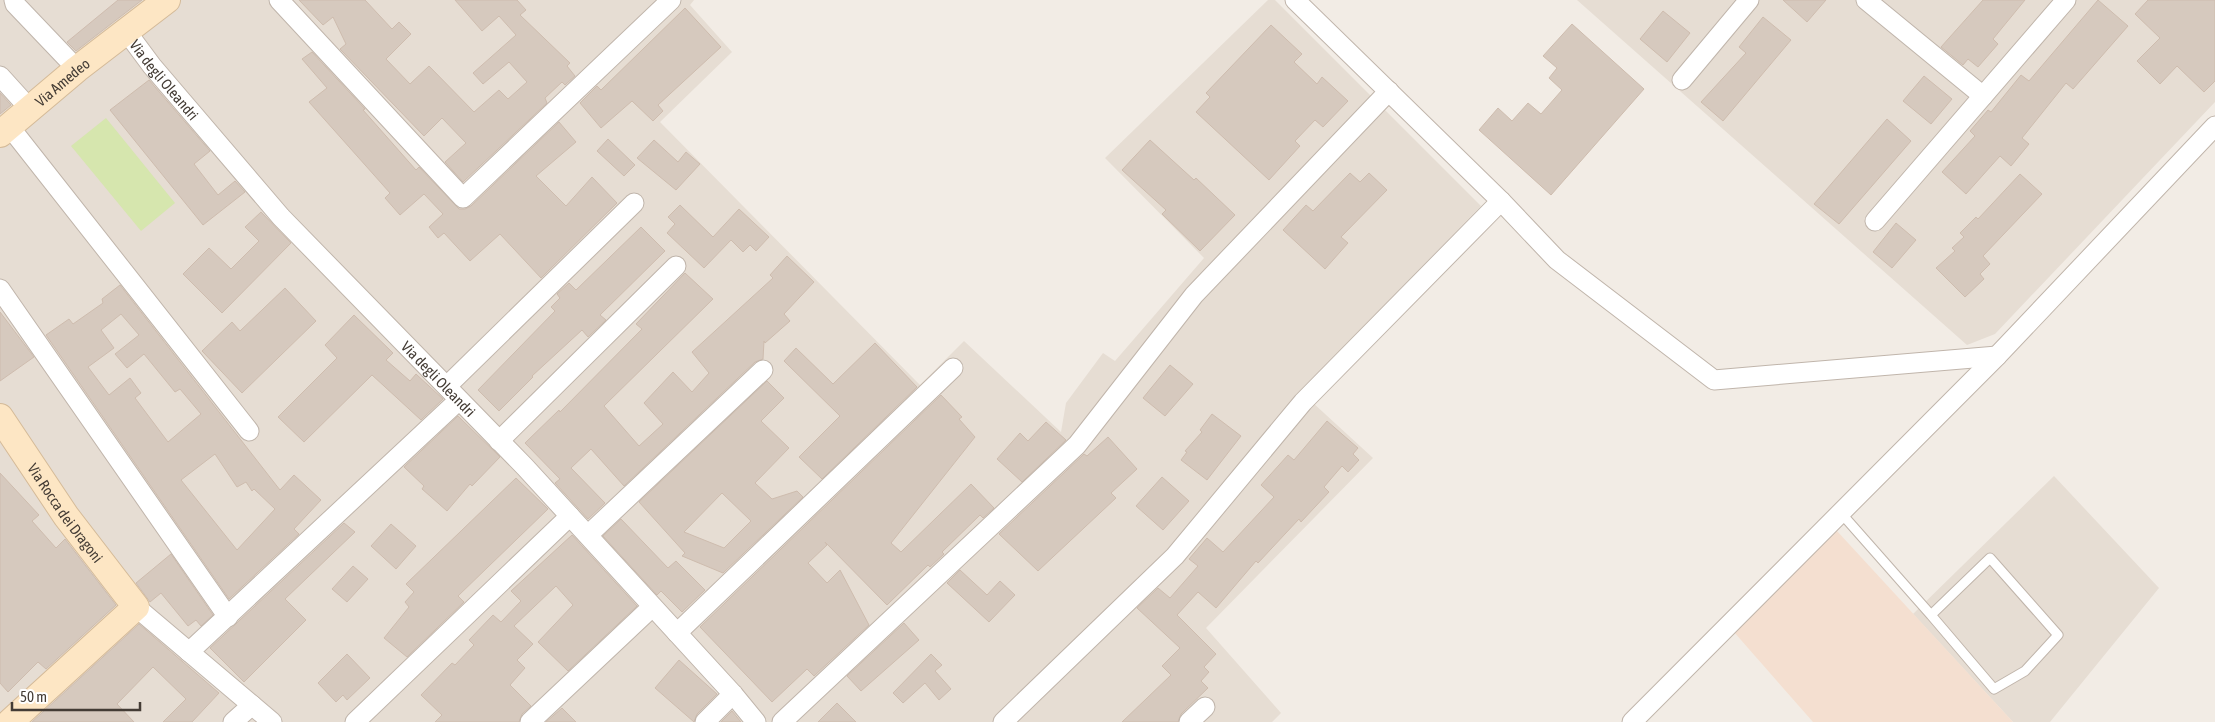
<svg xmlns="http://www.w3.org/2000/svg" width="2215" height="722" viewBox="0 0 2215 722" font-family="'Asap Condensed',sans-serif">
	<rect width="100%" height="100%" fill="#f2ece5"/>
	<!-- residential -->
	<path fill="#e6ddd3" d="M0,0h694l-4,5 42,47 -72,70 260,263 44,-44 97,91 5,-29 37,-50 12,8 89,-103 -99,-100 163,-158h7l206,206 -181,185 73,67 -167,170 75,85 -9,9h-1272z
		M1577,0h638v102l-220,232 -28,11z
		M2054,476l105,112 -109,134h-37l-100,-108z"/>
	<!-- commercial -->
	<path fill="#f4dfd0" d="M1837,531l176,191h-200l-79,-90z"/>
	<!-- green -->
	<path fill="#d6e6ae" d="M106,118l69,85 -34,28 -70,-85z"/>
	<!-- building -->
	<path fill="#d6c9be" stroke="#cebcae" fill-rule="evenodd" d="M118,0h24l-66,51 -9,-9z
		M299,0h66l27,29 7,-7 12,12 -25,25 24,25 19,-18 45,46 25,-22 9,9 19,-17 -18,-20 -26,22 -10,-11 43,-38 -17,-19 -17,15 -27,-31h62l9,10 -6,5 50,48 -3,3 8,10 -10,9 -3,-3 -17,16 2,5 -84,79 -18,-20 21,-19 -24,-25 -18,18 -84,-87 6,-5 -13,-27 -10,8z
		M1783,0h43l-19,22z
		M1983,0h42l-32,39 5,5 -20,23 -10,-8 -5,6 -22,-18z
		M2098,0l30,26 -55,63 -7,-6 -44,55 7,6 -18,22 -11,-10 -34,38 -24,-22 33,-36 -5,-5 18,-21 3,2 30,-37 8,6z
		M2148,0h67v81l-11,11 -27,-26 -17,18 -23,-23 23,-23 -25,-24z
		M685,8l36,39 -63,58 5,6 -10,10 -21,-20 -31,27 -21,-25 17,-17 4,4z
		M1663,11l27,22 -23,29 -27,-23z
		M1763,17l28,23 -68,81 -22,-19 45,-49 -7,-6z
		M1572,24l72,65 -93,106 -72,-65 19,-22 14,13 16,-18 13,11 21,-24 -13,-12 8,-10 -14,-12z
		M1271,25l31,29 -8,8 23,22 5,-7 26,24 -25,26 -8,-7 -20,21 5,5 -31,34 -73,-68 14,-15 -4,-4z
		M312,52l53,57 -2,1 53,60 3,-3 40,42h6l6,-3 88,-84 17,20 -40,34 30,30 26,-29 25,26 -76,75 -41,-44 -30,27 -26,-28 -6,5 -9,-11 14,-13 -19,-20 -24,21 -15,-17 5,-5 -81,-91 18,-14 -25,-29z
		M1924,76l28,23 -21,25 -28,-23z
		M149,80l61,71 -16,13 24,31 17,-14 10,11 -42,33 -93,-115z
		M0,93l11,12 -11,9z
		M1887,119l24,22 -72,83 -25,-20z
		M608,139l27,26 -11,11 -27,-25z
		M654,140l24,22 8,-10 14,12 -24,26 -39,-32z
		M1150,140l44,40 2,-2 39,37 -35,36 -38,-37 4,-4 -44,-40z
		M1350,173l10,9 9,-9 18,17 -46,47 7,6 -23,26 -42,-39 23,-25 7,6z
		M2020,174l22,20 -59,62 7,8 -10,10 4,5 -19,18 -29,-29 19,-17 -3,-3 12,-11 -4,-4 16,-16 2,2z
		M680,205l33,32 26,-28 30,28 -13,14 -6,-6 -7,7 -12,-12 -27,28 -37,-35 8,-9 -7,-7z
		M261,212l30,31 -69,70 -39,-39 26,-26 22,21 28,-28 -14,-14z
		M1896,223l20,17 -24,28 -19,-16z
		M641,227l24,24 -65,64 6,5 -18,17 -6,-7 -50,46 1,1 -34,34 -21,-21 77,-79 -4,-4 9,-9 -3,-4 12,-11 7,7z
		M787,256l27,26 -30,32 6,7 -25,22 -1,-2 -1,18 -8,3 -131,124 -33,-37 -20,19 34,35 -17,16 -33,-36 5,-4 -35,-36 34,-33 1,2 82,-83 -6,-5 49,-51 28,26 -109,107 35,40 24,-22 -19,-21 29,-31 19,20 17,-19 -17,-21 81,-74 -3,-3z
		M120,285l160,205 14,-15 27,25 -27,29 5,5 -70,65 -183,-264 23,-16 4,5 30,-21 -1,-4zM121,314l18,21 -24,19 12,14 17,-14 31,38 5,-3 21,25 -33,28 -33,-44 6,-5 -11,-15 -21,17 -21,-28 26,-19 -13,-18zM215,454l22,33 9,-5 6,9 2,-2 21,20 -38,41 -56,-70z
		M285,288l31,33 -74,72 -40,-42 30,-29 8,9z
		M0,312l34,45 -34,24z
		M354,315l39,38 -7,7 24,21 6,-7 27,25 -22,21 -49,-45 -68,67 -26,-25 59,-59 -12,-13z
		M875,343l42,44 -95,92 -23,-22 41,-41 -56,-55 12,-13 37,36z
		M1170,365l23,19 -28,32 -22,-18z
		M767,381l17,17 -23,23 28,27 -34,35 17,16 25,-8 6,6 -80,76 -41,-17 3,-3 -46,-51zM722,493l29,28 -27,27 -40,-16z
		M941,395l21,22 -3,2 16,18 -84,106 10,9 70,-68 23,24 -11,10 -3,-3 -38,37 2,2 -14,13 -2,-2 -41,40 -62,-63 2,3 -19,18 19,20 13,-13 29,55 -55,51 -7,-7 -35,33 -72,-75z
		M1212,414l29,22 -34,44 -26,-20 6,-8 -2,-1 17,-19 -2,-2z
		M458,416l42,41 -28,29 -2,-2 -23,27 -25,-22 2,-3 -20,-19z
		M1327,421l31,27 -5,6 6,6 -11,12 -6,-6 -18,21 5,5 -28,30 -2,-3 -41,44 -2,-2 -40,47 -18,-16 -21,23 39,39 -12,13 5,5 -8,9 7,7 -27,26 -3,8h-56l49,-47 -9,-9 18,-18 -43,-40 21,-20 12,10 28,-32 -9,-7 18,-21 16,14 51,-55 -13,-12 27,-30 6,5z
		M1046,422l20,18 -44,42 -25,-23 23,-26 8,8z
		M1108,437l29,32 -26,24 5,5 -78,73 -39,-37 85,-80 3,2z
		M0,473l39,42 -7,6 24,27 9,-9 51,66 -70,64 -8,-7 -30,30 -8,-9z
		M1162,477l27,24 -26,29 -27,-24z
		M516,478l32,31 -90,87 6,6 -57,55 -23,-19 25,-31 -4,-5 9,-10 -8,-8z
		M621,519l47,49 8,-7 29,29 -23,22 -21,-21 -4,4 -54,-59z
		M344,523l11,9 -70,67 21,21 -62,62 -34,-34z
		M391,524l25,22 -20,23 -25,-23z
		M572,535l65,71 -69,65 -30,-29 35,-37 -17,-19 -42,40 19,18 -16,16 8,8 -15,17 21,21 -9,8 -3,8h-84l7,-7 -21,-20 31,-32 3,2 19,-20 -5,-5 24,-25 8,7 20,-21 -10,-10z
		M171,554l42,61 -12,11 -5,-6 -8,6 -27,-33 -11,9 -14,-19z
		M353,566l15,13 -21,23 -15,-13z
		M960,570l27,25 13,-14 15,14 -26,27 -42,-39z
		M904,623l15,17 -58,51 -14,-15z
		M139,624l80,69 -27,29h-29l23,-23 -33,-32 -36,37 17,18h-102z
		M347,654l23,24 -23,22 -4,-5 -7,7 -18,-19z
		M931,654l11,11 -7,6 16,18 -12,11 -14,-17 -22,20 -10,-10z
		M679,660l38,34 -20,20 -3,8 -39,-34z
		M837,703l19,19h-38z
		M562,708l14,14h-30z
		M732,711l9,11h-20z"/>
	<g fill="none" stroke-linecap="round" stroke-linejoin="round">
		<!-- lane casing -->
		<g stroke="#c0b5ab" stroke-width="11">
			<path id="lane" d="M1841,513l90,102 59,-57 68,77 -33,36 -31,18 -63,-74"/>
		</g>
		<!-- street casing -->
		<g stroke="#c0b5ab" stroke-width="21">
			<g id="street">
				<path d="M14,0l1,4 62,65"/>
				<path d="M279,0l184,198 208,-198"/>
				<path d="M1295,0l206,201 56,59 157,120 283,-24"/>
				<path d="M1866,0l117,96"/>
				<path id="s1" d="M126,31l26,35 129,151 244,250 208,227 23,28"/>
				<path d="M0,76l29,32"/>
				<path d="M1682,80l67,-80"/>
				<path d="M9,126l240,305"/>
				<path d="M1875,221l191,-221"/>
				<path d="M0,289l228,328"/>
				<path d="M447,386l187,-183"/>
				<path d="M499,441l177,-175"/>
				<path d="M588,535l175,-165"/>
				<path d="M136,607l136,115"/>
				<path d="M677,633l276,-265"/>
				<path d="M189,652l270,-252"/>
				<path d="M233,722l19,-17"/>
				<path d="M355,722l215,-206"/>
				<path d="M530,722l122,-115"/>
				<path d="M705,722l28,-28"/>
				<path d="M782,722l295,-277 117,-150 195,-204"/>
				<path d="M1003,722l172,-166 128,-154 198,-201"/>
				<path d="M1189,722l16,-15"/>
				<path d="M1632,722l365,-366 218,-230"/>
			</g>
		</g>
		<!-- secondary casing -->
		<g stroke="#d4ba98" stroke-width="28">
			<g id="secondary">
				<path id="s2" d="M0,134l77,-65 90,-69"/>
				<path id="s3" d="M0,417l66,99 70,91 -126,115"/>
			</g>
		</g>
		<!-- lane -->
		<use href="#lane" stroke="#fff" stroke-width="9"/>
		<!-- street -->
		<use href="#street" stroke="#fff" stroke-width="19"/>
		<!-- secondary -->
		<use href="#secondary" stroke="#fde6c4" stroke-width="26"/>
	</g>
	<g text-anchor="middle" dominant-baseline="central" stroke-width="4" stroke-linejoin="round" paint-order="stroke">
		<!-- street labels -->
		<g font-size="15" fill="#443c35" stroke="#fff">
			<text stroke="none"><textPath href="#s1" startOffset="62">Via degli Oleandri</textPath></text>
			<text stroke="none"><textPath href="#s2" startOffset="81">Via Amedeo</textPath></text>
			<text stroke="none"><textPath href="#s1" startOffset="468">Via degli Oleandri</textPath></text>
			<text stroke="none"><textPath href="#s3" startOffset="116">Via Rocca dei Dragoni</textPath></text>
		</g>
	</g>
	<!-- scale -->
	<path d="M12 702v8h128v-8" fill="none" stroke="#443c35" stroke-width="2.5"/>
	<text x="20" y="702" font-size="15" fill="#443c35" stroke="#ffffff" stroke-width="4" paint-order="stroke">50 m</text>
</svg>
